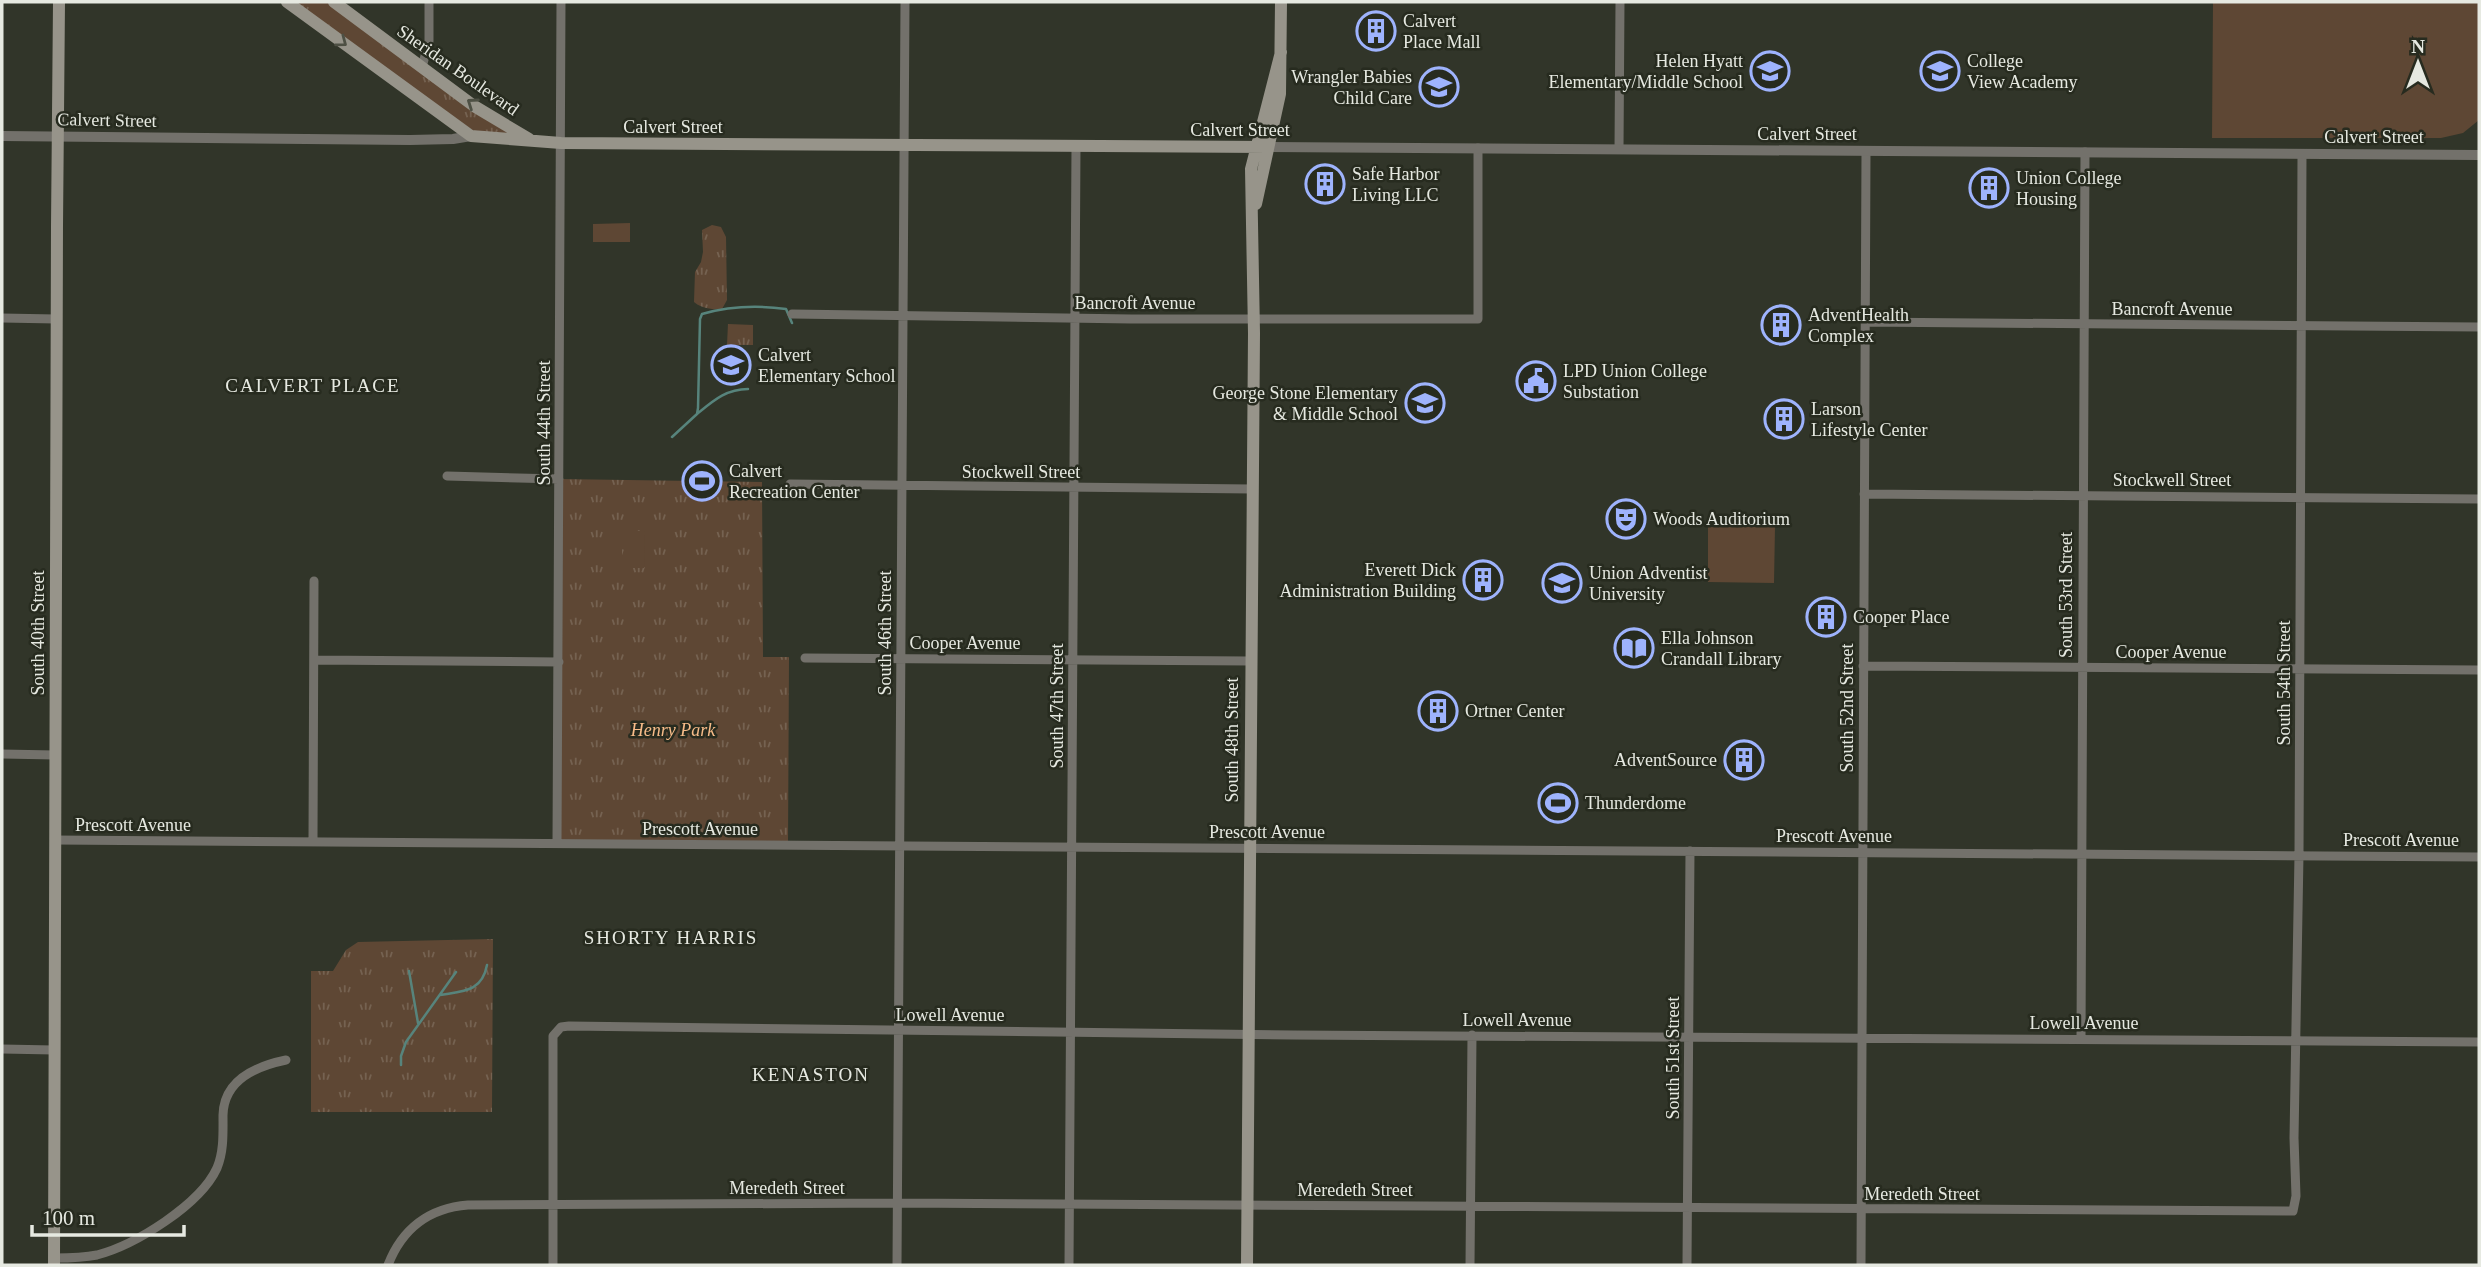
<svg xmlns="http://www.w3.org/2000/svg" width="2481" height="1267" viewBox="0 0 2481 1267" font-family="'Times New Roman',serif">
	<defs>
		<pattern id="park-tufts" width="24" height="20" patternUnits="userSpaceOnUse" patternTransform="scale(1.75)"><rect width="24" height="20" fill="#5e4734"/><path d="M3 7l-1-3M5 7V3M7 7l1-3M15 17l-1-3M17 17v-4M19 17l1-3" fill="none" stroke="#756251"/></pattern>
	</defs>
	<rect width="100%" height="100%" fill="#313529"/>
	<!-- park -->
	<path fill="url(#park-tufts)" d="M287,2h47l196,138 -46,-2z
		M712,225l9,2 5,10 1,63 -5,9c-10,1 -21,-1 -28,-7l1,-30 6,-10 2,-10 -1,-22z
		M728,324l25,1v20h-26z
		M559,479l203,3 1,175h26l-1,188 -231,-2z
		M493,939l-1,173h-181v-141h22l13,-21 12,-8z"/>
	<!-- pitch -->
	<path fill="#5e4734" d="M2213,2h266v118l-16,13 -22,5h-229z
		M630,223v19h-37v-18z
		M1708,526l67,1 -1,56 -66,-1z
		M605,530h17v37h-17z
		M628,531h17l-1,37h-16z"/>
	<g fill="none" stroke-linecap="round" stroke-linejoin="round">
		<!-- stream -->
		<path stroke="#57847c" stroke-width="2.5" d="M697,414c16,-13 29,-25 51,-25
			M672,437l25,-23 1,-6 2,-89 2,-5c28,-8 55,-9 84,-5l6,14
			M409,971l9,52
			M440,995c23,-4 42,-3 47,-30
			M401,1065v-9l5,-14 50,-70"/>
		<!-- minor -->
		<path stroke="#73716b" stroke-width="9" d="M422,67l7,-26v-39
			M1619,149l1,-147
			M792,314l339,5h347v-171
			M2,318l54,1
			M1865,322l614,5
			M447,476l112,3
			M790,484l462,5
			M1864,494l615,5
			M805,658l445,3
			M314,660l245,2
			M1863,666l616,4
			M2,754l53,1
			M55,840l2424,17
			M313,841l1,-260
			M557,843l4,-841
			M2081,1039l4,-887
			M2,1049l52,1
			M54,1258c14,0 28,0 43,-3 38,-10 103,-50 120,-87 7,-17 6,-35 6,-53 1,-36 34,-49 63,-55
			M388,1265c14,-36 41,-57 80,-60l429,-2 1396,8 3,-15 -2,-58 5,-283 3,-701
			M553,1265v-229l8,-9 8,-1 724,9 1186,7
			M897,1265l8,-1263
			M1069,1265l7,-1118
			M1470,1265l2,-230
			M1687,1265l3,-414
			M1861,1265l5,-1113"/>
		<!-- tertiary -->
		<path stroke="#73716b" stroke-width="10" d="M2,136l408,4 43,-1 18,-3
			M1268,147l1211,8"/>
		<!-- secondary -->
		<path stroke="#97948a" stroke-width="12" d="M287,2l184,134 90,7 707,4
			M334,2l140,104 55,33
			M1256,204l24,-110 1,-92
			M54,1265l3,-1039 2,-224
			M1247,1265l7,-932 -3,-164 30,-117"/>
	</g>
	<!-- one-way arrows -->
	<defs><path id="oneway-chevron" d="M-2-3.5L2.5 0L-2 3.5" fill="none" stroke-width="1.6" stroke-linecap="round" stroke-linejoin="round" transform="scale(1.75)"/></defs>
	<g stroke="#4e5044">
		<use href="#oneway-chevron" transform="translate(342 42) rotate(37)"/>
		<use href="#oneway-chevron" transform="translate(472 103) rotate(-145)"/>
	</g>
	<!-- icons -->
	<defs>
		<g id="building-ring" transform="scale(2.0125)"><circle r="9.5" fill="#272b1f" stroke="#9eb3fd" stroke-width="1.5"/><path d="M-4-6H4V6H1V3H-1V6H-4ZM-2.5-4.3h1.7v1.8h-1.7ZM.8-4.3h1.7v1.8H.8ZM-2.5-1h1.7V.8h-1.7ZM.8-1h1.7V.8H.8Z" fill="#9eb3fd"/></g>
		<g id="school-ring" transform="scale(2.0125)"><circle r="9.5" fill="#272b1f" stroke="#9eb3fd" stroke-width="1.5"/><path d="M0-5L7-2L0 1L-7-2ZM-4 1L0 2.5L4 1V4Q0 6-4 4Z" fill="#9eb3fd"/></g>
		<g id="civic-ring" transform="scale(2.0125)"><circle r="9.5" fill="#272b1f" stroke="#9eb3fd" stroke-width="1.5"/><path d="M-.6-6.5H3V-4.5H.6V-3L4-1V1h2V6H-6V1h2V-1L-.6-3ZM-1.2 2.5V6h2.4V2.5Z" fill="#9eb3fd"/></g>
		<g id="stadium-ring" transform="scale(2.0125)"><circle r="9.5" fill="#272b1f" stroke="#9eb3fd" stroke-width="1.5"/><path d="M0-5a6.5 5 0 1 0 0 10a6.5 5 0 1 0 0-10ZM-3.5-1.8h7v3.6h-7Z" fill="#9eb3fd"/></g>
		<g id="theatre-ring" transform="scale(2.0125)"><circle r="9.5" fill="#272b1f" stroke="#9eb3fd" stroke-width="1.5"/><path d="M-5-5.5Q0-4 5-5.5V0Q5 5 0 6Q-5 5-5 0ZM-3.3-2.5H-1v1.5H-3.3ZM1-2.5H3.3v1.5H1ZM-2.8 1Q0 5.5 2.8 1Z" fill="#9eb3fd"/></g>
		<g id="university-ring" transform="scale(2.0125)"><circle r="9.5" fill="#272b1f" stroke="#9eb3fd" stroke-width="1.5"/><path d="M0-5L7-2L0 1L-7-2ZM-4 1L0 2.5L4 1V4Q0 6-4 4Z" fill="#9eb3fd"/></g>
		<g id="library-ring" transform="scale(2.0125)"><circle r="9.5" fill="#272b1f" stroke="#9eb3fd" stroke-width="1.5"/><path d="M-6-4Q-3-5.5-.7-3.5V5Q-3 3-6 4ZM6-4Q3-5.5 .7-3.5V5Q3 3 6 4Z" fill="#9eb3fd"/></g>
	</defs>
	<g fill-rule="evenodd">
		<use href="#building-ring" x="1376" y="31"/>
		<use href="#school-ring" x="1770" y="71"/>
		<use href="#school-ring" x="1940" y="71"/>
		<use href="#school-ring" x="1439" y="87"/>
		<use href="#building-ring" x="1325" y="184"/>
		<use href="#building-ring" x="1989" y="188"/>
		<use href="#building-ring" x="1781" y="325"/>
		<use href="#school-ring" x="731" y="365"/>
		<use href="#civic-ring" x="1536" y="381"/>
		<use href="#school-ring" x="1425" y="403"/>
		<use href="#building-ring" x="1784" y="419"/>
		<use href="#stadium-ring" x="702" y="481"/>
		<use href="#theatre-ring" x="1626" y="519"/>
		<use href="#building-ring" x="1483" y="580"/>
		<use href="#university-ring" x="1562" y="583"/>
		<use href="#building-ring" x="1826" y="617"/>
		<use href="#library-ring" x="1634" y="648"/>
		<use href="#building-ring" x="1438" y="711"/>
		<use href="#building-ring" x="1744" y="760"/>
		<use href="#stadium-ring" x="1558" y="803"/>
	</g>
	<g text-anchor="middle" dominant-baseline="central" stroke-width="5" stroke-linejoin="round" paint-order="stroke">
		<!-- poi labels -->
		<g font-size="18" fill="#e6e9e1" stroke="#272b1f" text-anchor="start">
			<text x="1403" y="21">Calvert<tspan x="1403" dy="21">Place Mall</tspan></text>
			<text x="1743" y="61" text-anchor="end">Helen Hyatt<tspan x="1743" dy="21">Elementary/Middle School</tspan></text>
			<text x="1967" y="61">College<tspan x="1967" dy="21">View Academy</tspan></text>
			<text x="1412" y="77" text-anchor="end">Wrangler Babies<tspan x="1412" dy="21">Child Care</tspan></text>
			<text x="1352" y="174">Safe Harbor<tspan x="1352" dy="21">Living LLC</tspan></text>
			<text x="2016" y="178">Union College<tspan x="2016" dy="21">Housing</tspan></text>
			<text x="1808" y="315">AdventHealth<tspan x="1808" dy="21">Complex</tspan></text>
			<text x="758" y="355">Calvert<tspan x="758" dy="21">Elementary School</tspan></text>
			<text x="1563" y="371">LPD Union College<tspan x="1563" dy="21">Substation</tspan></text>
			<text x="1398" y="393" text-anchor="end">George Stone Elementary<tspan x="1398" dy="21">&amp; Middle School</tspan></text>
			<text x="1811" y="409">Larson<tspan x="1811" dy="21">Lifestyle Center</tspan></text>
			<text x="729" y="471">Calvert<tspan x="729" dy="21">Recreation Center</tspan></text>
			<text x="1653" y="519">Woods Auditorium</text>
			<text x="1456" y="570" text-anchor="end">Everett Dick<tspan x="1456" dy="21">Administration Building</tspan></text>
			<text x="1589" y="573">Union Adventist<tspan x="1589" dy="21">University</tspan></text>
			<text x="1853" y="617">Cooper Place</text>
			<text x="1661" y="638">Ella Johnson<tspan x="1661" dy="21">Crandall Library</tspan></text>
			<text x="1465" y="711">Ortner Center</text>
			<text x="1717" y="760" text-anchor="end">AdventSource</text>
			<text x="1585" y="803">Thunderdome</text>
		</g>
		<!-- street labels -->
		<g font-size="18" fill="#e6e9e1" stroke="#272b1f">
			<text transform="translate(458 70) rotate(35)">Sheridan Boulevard</text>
			<text transform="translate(107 120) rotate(1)">Calvert Street</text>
			<text x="673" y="127">Calvert Street</text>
			<text x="1240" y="130">Calvert Street</text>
			<text x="1807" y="134">Calvert Street</text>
			<text x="2374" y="137">Calvert Street</text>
			<text x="1135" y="303">Bancroft Avenue</text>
			<text x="2172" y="309">Bancroft Avenue</text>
			<text transform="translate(544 423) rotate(-90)">South 44th Street</text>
			<text x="1021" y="472">Stockwell Street</text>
			<text x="2172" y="480">Stockwell Street</text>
			<text transform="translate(2066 595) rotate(-90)">South 53rd Street</text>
			<text transform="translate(38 633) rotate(-90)">South 40th Street</text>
			<text transform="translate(885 633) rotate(-90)">South 46th Street</text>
			<text x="965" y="643">Cooper Avenue</text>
			<text x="2171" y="652">Cooper Avenue</text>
			<text transform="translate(2284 683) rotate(-90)">South 54th Street</text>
			<text transform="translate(1057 706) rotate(-90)">South 47th Street</text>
			<text transform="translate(1847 708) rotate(-90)">South 52nd Street</text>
			<text transform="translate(1232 740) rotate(-90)">South 48th Street</text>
			<text x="133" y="825">Prescott Avenue</text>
			<text x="700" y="829">Prescott Avenue</text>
			<text x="1267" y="832">Prescott Avenue</text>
			<text x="1834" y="836">Prescott Avenue</text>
			<text x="2401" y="840">Prescott Avenue</text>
			<text x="950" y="1015">Lowell Avenue</text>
			<text x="1517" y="1020">Lowell Avenue</text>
			<text x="2084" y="1023">Lowell Avenue</text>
			<text transform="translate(1673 1058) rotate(-90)">South 51st Street</text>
			<text x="787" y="1188">Meredeth Street</text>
			<text x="1355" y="1190">Meredeth Street</text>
			<text x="1922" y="1194">Meredeth Street</text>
		</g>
		<!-- park labels -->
		<g font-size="18" font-style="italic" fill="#f7bc89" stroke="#272b1f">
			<text x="673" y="730">Henry Park</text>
		</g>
		<!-- neighbourhood labels -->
		<g font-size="19" letter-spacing="2" fill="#e6e9e1" stroke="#272b1f">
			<text x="313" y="385">CALVERT PLACE</text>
			<text x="671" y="937">SHORTY HARRIS</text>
			<text x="811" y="1074">KENASTON</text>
		</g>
	</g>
	<!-- border -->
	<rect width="2481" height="1267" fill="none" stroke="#e6e9e1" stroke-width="7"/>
	<!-- north arrow -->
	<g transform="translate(2418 63)" stroke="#272b1f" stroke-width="5" paint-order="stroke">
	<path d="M0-5L12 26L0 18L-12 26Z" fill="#e6e9e1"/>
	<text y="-10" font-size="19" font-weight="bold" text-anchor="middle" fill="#e6e9e1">N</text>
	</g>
	<!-- scale -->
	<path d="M32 1225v10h152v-10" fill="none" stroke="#e6e9e1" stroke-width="3.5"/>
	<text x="42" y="1225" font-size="21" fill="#e6e9e1" stroke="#272b1f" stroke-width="5" paint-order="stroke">100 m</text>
</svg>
